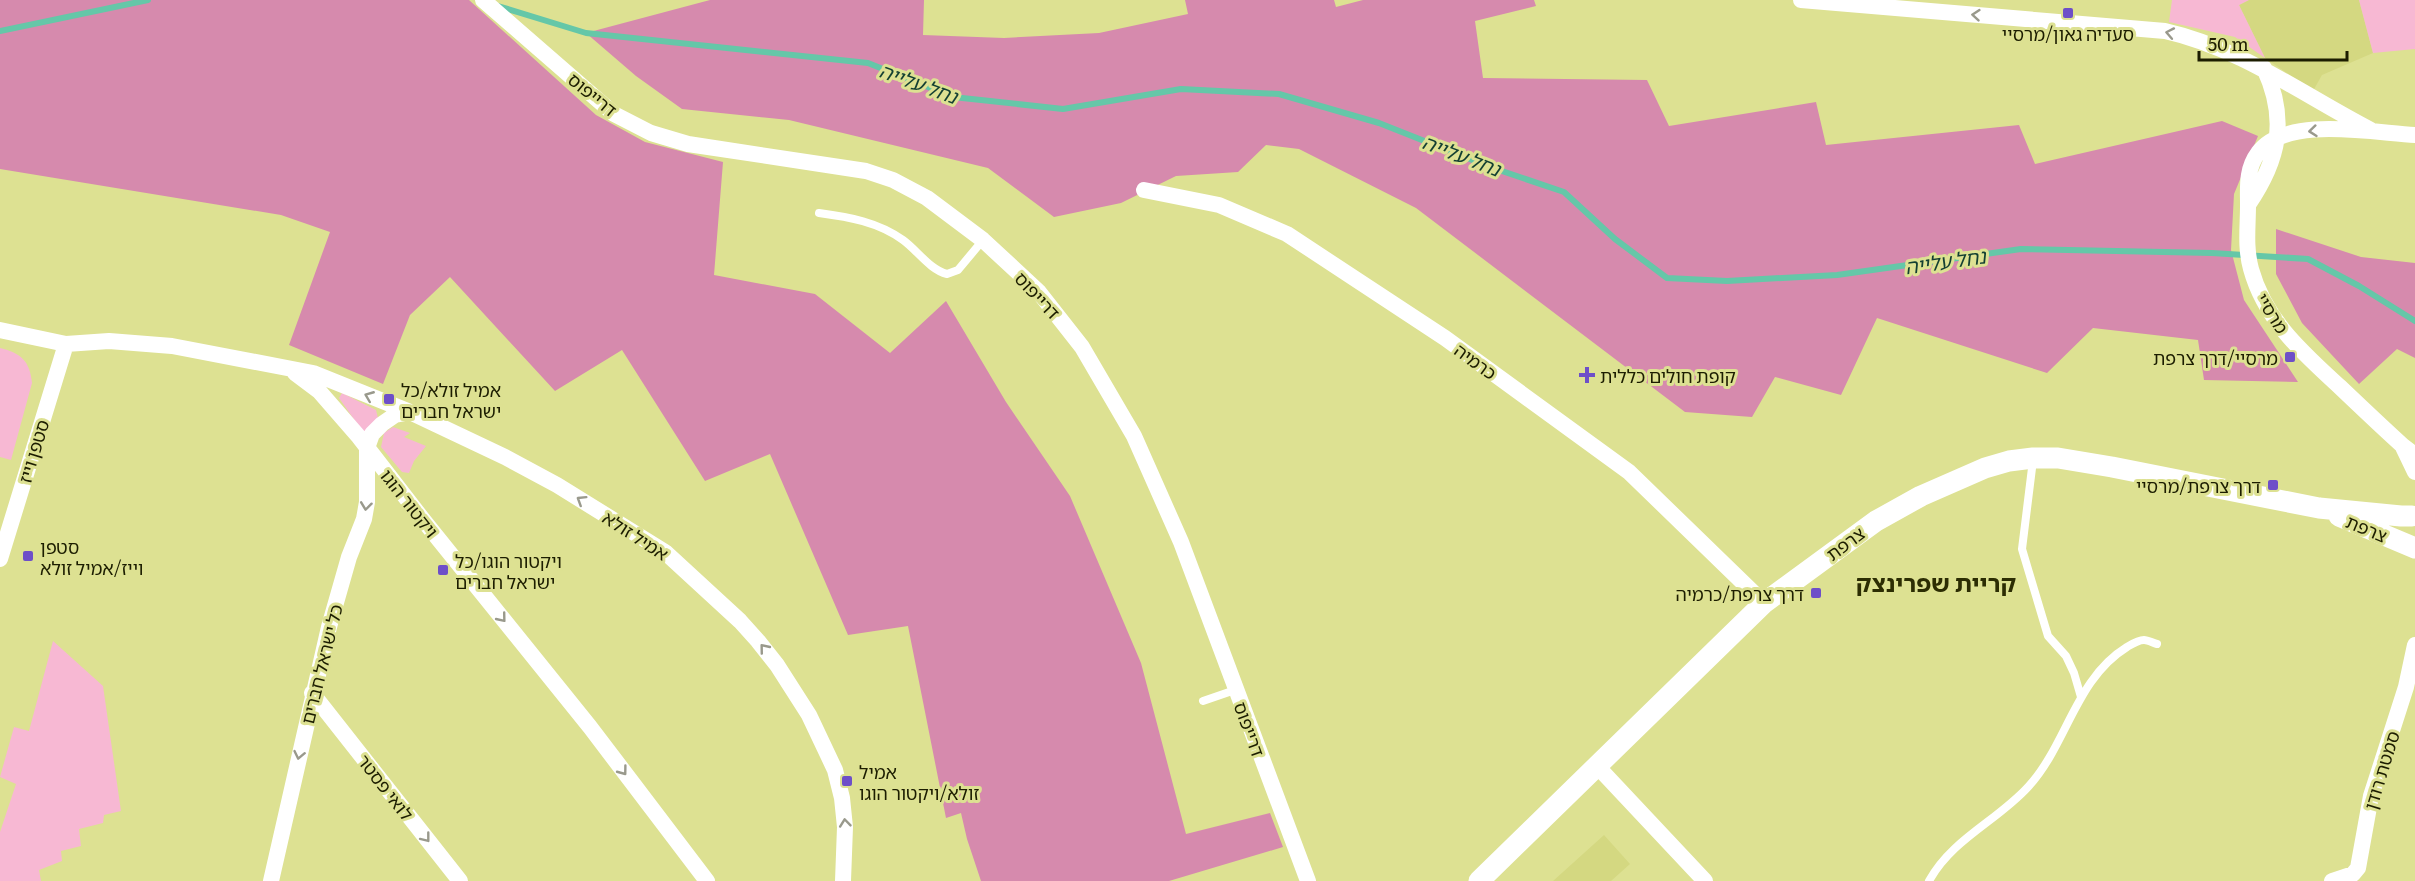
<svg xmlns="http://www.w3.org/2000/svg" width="2415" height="881" viewBox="0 0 2415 881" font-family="Literata,'Noto Sans Hebrew',serif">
	<rect width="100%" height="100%" fill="#dde192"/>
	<!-- built -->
	<path fill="#d4d881" d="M2249,0h110l14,53 -51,22 -9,16 -48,-33 -26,-53z
		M1604,835l26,29 -19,17h-58z"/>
	<!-- green -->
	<path fill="#f7b8d3" d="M2172,0h77l-10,5 26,53 -30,-21 -66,-15z
		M2359,0h56v49l-42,4z
		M0,348c21,5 30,13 32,35l-21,77 -11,-3z
		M342,393l34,17 2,8 -13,17 -26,-37z
		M393,427l17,6 -6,4 22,9 -12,15 -5,12 -7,-1 -21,-25 3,-14z
		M53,641l50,45 18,125 -17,4 -1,8 -24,6 2,17 -20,5 1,10 -23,9 2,11h-41v-49l16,-48 -16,-7 14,-50 15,4z"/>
	<!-- forest -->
	<path fill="#d68aad" d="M0,0h469l127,115 49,27 78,20 -9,113 101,19 75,59 56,-52 60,101 64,94 71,167 45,171 84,-21 13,34 -114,34h-188l-14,-42 -6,-26 -15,5 -38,-192 -60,9 -78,-181 -65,27 -83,-131 -67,41 -105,-114 -40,38 -27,69 -94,-39 41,-113 -49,-17 -281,-46z
		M710,0h214l-1,35 81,3 95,-5 89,-19 -3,-14h149l2,7 27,-7h171l2,6 -61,15 8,57 164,2 22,46 147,-24 10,43 193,-20 16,39 187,-43 36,15 -24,58 -3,56 13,50 54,82 -94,-2 -6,-40 -105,-12 -46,45 -170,-55 -36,77 -66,-18 -23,40 -67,-5 -269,-204 -117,-59 -33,-4 -28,27 -62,4 -55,27 -67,14 -66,-49 -199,-48 -107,-11 -46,-33 -50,-43z
		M2276,229l85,28 54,6v95l-18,-9 -38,35 -57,-61 -26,-49z"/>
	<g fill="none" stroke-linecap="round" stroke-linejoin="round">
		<!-- stream -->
		<path stroke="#65c7a8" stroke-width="6" d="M498,6l88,27 282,30 85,34 110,12 118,-20 98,5 100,29 111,44 74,25 51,47 52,39 60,3 110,-6 184,-26 191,4 96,6 51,27 56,35
			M0,31l148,-31"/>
		<!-- service -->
		<path stroke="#fff" stroke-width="8" d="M819,213c30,4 59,9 84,27 14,10 27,30 44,34l11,-4 25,-30
			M2033,460l-11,89 26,87 18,20 8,17 7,24
			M1203,701l32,-11
			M1929,881c23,-42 68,-60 99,-94 39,-42 47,-108 99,-140 5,-3 11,-7 17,-7 4,0 9,3 13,4"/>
		<!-- minor -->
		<path stroke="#fff" stroke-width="16" d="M483,0l131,114 37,19 37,11 178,27 27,9 34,18 56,42 55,51 44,56 52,89 47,106 127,339
			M1801,0l364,31c76,17 138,64 206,99
			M2415,135c-41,-2 -130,-20 -157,18 -12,16 -10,34 -10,52 0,22 -3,42 3,64 14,51 51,83 89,118 21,20 42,40 63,59l12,9
			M1144,190l75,15 68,29 158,104 184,134 135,131
			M2248,205c31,-45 40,-86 16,-137
			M0,330l66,14 43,-3 63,5 141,27 97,39 95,45 52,28 108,67 75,69 18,20 19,24 32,50 26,55 7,28 3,29 -2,54
			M295,373l24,18 40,46 65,84 166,206 117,154
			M2403,447l12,25
			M0,559l66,-215
			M312,693l148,188
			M1597,766l108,115
			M271,881l58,-254 20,-70 15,-38 3,-17v-54l5,-14 10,-10 13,-9 15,-3
			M2332,881l21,-7 5,-6 13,-72 35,-109 9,-42"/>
		<!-- tertiary -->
		<path stroke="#fff" stroke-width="21" d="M2339,516l76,32
			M1479,881l285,-278 112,-82 45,-25 64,-28 24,-7 24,-3h25l54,9 207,41 82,8h11"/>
	</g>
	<!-- one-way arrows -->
	<defs><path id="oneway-chevron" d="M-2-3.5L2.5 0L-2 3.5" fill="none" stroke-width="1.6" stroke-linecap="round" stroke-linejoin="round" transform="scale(1.5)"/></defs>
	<g stroke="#99998c">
		<use href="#oneway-chevron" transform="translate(1976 15) rotate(-175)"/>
		<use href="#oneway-chevron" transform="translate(2170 33) rotate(-169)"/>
		<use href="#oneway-chevron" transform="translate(2313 131) rotate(174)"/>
		<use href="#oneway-chevron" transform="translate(369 396) rotate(-158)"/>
		<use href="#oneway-chevron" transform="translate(581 500) rotate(-148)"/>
		<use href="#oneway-chevron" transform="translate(366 506) rotate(97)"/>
		<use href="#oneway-chevron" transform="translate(502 618) rotate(51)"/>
		<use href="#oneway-chevron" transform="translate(764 648) rotate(-129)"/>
		<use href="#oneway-chevron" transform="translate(299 755) rotate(102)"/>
		<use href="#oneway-chevron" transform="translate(623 771) rotate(53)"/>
		<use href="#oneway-chevron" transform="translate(845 823) rotate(-96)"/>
		<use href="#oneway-chevron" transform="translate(426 838) rotate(52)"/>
	</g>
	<!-- markers -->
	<g fill="#6e4fc8" stroke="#dde192" stroke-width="2">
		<rect x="2062" y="7" width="12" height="12" rx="3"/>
		<rect x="2284" y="351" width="12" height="12" rx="3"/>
		<path d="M1584 366h6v6h6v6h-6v6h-6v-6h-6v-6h6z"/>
		<rect x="383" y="393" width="12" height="12" rx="3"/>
		<rect x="2267" y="479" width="12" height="12" rx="3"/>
		<rect x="22" y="550" width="12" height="12" rx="3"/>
		<rect x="437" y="564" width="12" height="12" rx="3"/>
		<rect x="1810" y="587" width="12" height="12" rx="3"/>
		<rect x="841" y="775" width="12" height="12" rx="3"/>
	</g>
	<g text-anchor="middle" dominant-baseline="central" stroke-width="6" stroke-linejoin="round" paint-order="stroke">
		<!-- poi labels -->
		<g font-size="18" fill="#1c1d00" stroke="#dde192" text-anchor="start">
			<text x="2068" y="33" text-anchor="middle">סעדיה גאון/מרסיי</text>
			<text x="2278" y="357" text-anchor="end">מרסיי/דרך צרפת</text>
			<text x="1600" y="375">קופת חולים כללית</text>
			<text x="401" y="389">אמיל זולא/כל<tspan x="401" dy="21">ישראל חברים</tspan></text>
			<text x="2261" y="485" text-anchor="end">דרך צרפת/מרסיי</text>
			<text x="40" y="546">סטפן<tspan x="40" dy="21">וייז/אמיל זולא</tspan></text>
			<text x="455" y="560">ויקטור הוגו/כל<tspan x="455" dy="21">ישראל חברים</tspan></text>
			<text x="1804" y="593" text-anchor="end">דרך צרפת/כרמיה</text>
			<text x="859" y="771">אמיל<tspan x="859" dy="21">זולא/ויקטור הוגו</tspan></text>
		</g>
		<!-- street labels -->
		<g font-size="18" fill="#1c1d00" stroke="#dde192">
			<text transform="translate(593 94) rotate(39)">דרייפוס</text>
			<text transform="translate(1038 295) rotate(47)">דרייפוס</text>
			<text transform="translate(2273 313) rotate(58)">מרסיי</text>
			<text transform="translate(1476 361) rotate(36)">כרמיה</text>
			<text transform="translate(33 451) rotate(-73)">סטפן וייז</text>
			<text transform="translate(410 503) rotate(52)">ויקטור הוגו</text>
			<text transform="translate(2367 528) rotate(23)">צרפת</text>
			<text transform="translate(636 535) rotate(33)">אמיל זולא</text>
			<text transform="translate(1845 543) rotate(-37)">צרפת</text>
			<text transform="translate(321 664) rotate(-76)">כל ישראל חברים</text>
			<text transform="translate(1250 729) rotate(70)">דרייפוס</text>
			<text transform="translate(2381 770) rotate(-73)">סמטת רודן</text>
			<text transform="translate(386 787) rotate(52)">לואי פסטר</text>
		</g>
		<!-- water labels -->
		<g font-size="20" font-style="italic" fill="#133f32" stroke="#dde192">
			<text transform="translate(919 82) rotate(20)">נחל עלייה</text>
			<text transform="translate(1462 154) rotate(21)">נחל עלייה</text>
			<text transform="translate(1945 260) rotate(-8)">נחל עלייה</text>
		</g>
		<!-- district labels -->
		<g font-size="24" font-weight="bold" fill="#2c2d03" stroke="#dde192">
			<text x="1936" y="581">קריית שפרינצק</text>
		</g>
	</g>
	<!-- scale -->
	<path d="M2199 51v9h148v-9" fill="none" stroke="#1c1d00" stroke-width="3"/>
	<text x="2208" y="51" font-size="18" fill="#1c1d00" stroke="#dde192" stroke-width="4.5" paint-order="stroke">50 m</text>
</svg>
